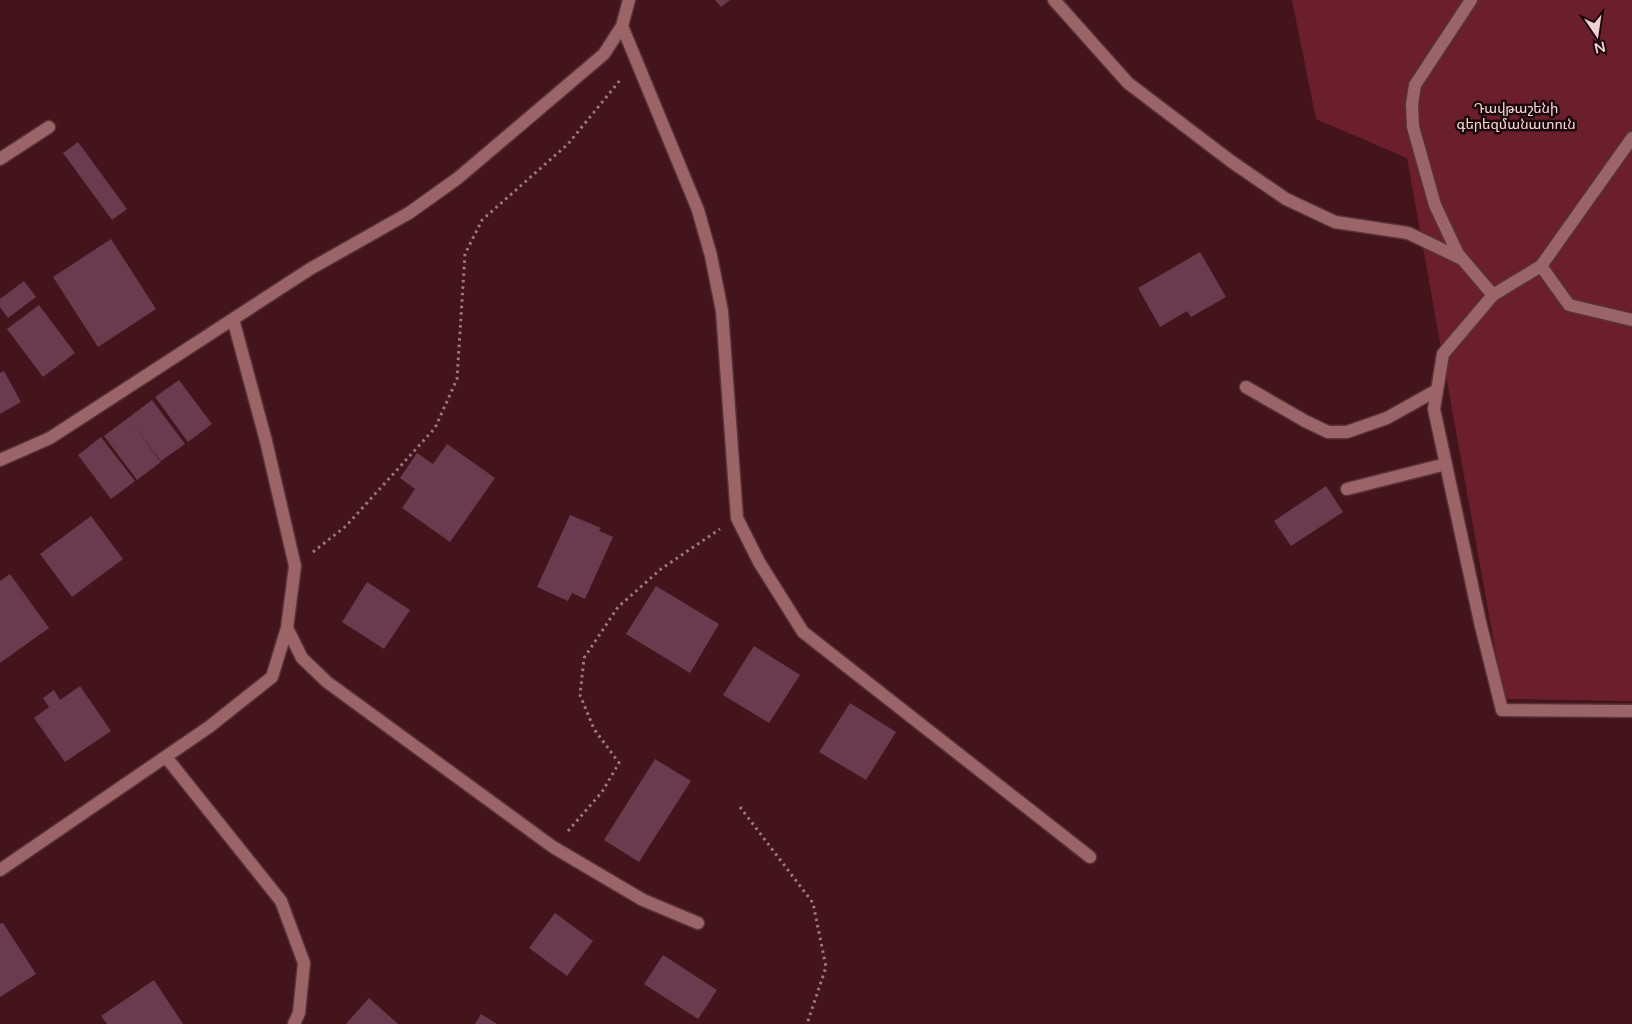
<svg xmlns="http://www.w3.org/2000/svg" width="1632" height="1024" viewBox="0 0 1632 1024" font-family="'Varela Round','Noto Sans Armenian',sans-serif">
	<rect width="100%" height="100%" fill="#43141c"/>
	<!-- green -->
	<path fill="#6b1f2d" d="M1292,0h340v701l-128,-2 -97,-541 -91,-39z"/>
	<!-- building -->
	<path fill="#6a3b4f" d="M715,0h15l-9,7z
		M78,142l49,67 -15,11 -49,-67z
		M111,239l45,70 -58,38 -45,-70z
		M1200,252l26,45 -35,20 -4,-6 -27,16 -22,-39z
		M24,281l12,16 -28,21 -8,-11v-8z
		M39,305l36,48 -32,24 -36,-48z
		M4,371l17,31 -21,12v-41z
		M179,380l33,44 -24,18 -33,-45z
		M152,400l33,44 -24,17 -33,-43z
		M128,418l33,44 -24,18 -33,-44z
		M101,437l34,44 -24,18 -33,-44z
		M447,444l48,34 -45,64 -48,-34 13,-19 -15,-11 17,-25 16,11z
		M1326,486l17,26 -52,34 -17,-25z
		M570,515l31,13 -2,3 14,6 -28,62 -13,-6 -4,8 -31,-14z
		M91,516l32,43 -51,38 -32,-43z
		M10,574l39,54 -49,35v-82z
		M367,582l43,28 -26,39 -42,-27z
		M656,586l63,38 -29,49 -64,-39z
		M754,646l46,29 -31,48 -46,-28z
		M80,686l31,45 -46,31 -31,-44 15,-11 -6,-9 11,-8 6,10z
		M850,703l46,29 -30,48 -47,-28z
		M655,759l36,22 -52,81 -35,-22z
		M555,913l38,28 -26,35 -38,-28z
		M3,923l33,51 -36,23v-73z
		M663,955l54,35 -19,29 -54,-35z
		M154,980l29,44h-76l-6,-8z
		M369,998l29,26h-52z
		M481,1014l16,10h-22z"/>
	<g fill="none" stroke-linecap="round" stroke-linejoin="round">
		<!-- minor casing -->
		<g stroke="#573237" stroke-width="15">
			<path id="minor" d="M1054,0l74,83 104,79 54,37 49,23 73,11 54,26
				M1471,0l-56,85 -3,19 1,23 22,78 23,49 35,41
				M622,26l76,184 13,46 11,55 15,207 22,44 44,70 287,225
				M1632,138l-91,128 -48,29 -50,59 -9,55 46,213 22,88 130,1
				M0,159l49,-32
				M1541,266l28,39 63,15
				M233,319l33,122 29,125 -8,62
				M1246,387l59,34 23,11h19l40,-14 50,-28
				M0,460l50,-22 260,-169 99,-56 49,-35 146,-124 18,-28 7,-26
				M1347,489l99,-25
				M166,757l115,144 23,62 -5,50 -5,11
				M0,870l209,-143 63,-50 15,-49 15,30 25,24 226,165 90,53 55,23"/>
		</g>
		<!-- path -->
		<path stroke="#9f787d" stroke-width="3" stroke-dasharray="2.5 4" stroke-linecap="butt" d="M313,552l33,-26 89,-98 22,-49 8,-125 17,-34 86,-76 53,-65
			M740,807l73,96 13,64 -19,57
			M568,831l34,-39 17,-29 -25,-34 -14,-34 4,-37 34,-51 43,-38 59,-40"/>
		<!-- minor -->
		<use href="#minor" stroke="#9b6469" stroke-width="12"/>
	</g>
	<g text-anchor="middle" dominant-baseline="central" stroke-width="5" stroke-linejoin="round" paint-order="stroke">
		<!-- park labels -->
		<g font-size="14" fill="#f7d9db" stroke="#1c080b">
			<text x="1516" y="108">Դավթաշենի<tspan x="1516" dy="16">գերեզմանատուն</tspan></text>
		</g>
	</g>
	<!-- north arrow -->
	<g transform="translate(1597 35) rotate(167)" stroke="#1c080b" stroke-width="4" paint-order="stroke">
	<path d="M0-4L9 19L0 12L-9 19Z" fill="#f1d1d3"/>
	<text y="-8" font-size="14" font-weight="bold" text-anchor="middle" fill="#f1d1d3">N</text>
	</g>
</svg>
